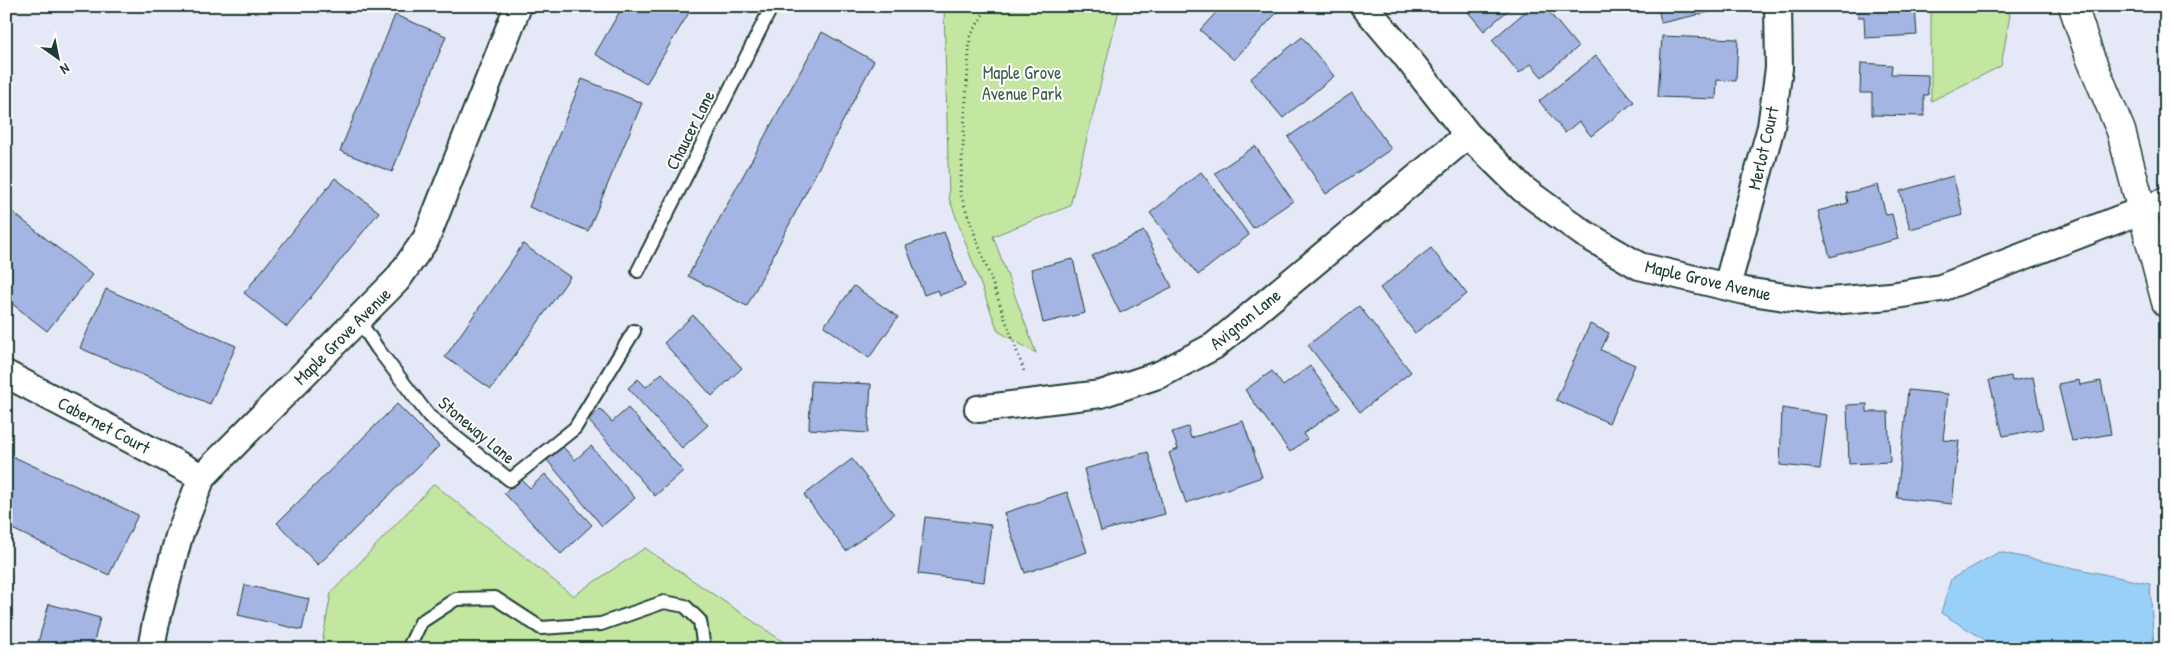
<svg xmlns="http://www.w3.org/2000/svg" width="2172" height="655" viewBox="0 0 2172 655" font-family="'Patrick Hand',sans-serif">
	<rect width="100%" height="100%" fill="#e4e8f7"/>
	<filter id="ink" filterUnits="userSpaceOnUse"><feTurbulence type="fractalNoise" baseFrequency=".02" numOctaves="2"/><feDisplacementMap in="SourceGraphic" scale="10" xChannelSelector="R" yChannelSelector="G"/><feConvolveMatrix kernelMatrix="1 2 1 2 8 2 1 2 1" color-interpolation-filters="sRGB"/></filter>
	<g filter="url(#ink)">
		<!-- green -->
		<path fill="#c3e7a0" stroke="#71926a" d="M944,6h176l-50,200 -77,30 43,117 -38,-22 -49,-133z
			M1931,6h76l3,9 -9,51 -70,35z
			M434,484l139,112 72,-48 149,101h-473l10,-56z"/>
		<!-- water -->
		<path fill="#99d0f8" stroke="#6895aa" d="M1999,552l151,32 4,65h-154l-59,-36 10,-34z"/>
		<!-- building -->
		<path fill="#a4b4e3" stroke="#1f3d34" d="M623,6h70l-47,78 -51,-30z
			M1222,6h55l3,3 -46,51 -34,-30z
			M1463,6h50l-29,25z
			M1532,6h12l34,41 -36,30 -11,-13 -12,9 -27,-33z
			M1658,6h74v1l-71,16z
			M1857,6h58l2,29 -52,3 -1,-21h-6z
			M395,15l51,21 -54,136 -52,-21z
			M822,32l52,29 -127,245 -59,-30z
			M1662,36l76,3 -2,42 -19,-1 -1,19 -58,-2z
			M1302,37l32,39 -51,42 -33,-39z
			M1596,56l38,46 -43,34 -12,-15 -14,12 -26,-32z
			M1861,63l31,2 -1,9 37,1v20h-4v21l-52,-1v-22h-12z
			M582,79l60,24 -54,128 -59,-24z
			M1352,93l39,56 -65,45 -38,-57z
			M1255,146l38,55 -40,27 -38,-55z
			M1201,172l48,63 -51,40 -48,-62z
			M1953,176l10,39 -53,14 -10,-38z
			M335,178l44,34 -92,115 -43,-34z
			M1878,185l8,30 6,-1 6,25 -68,18 -12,-46 30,-8 -2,-10z
			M6,207l86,68 -45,56 -41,-32z
			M1144,231l28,56 -52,26 -28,-57z
			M944,232l21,54 -25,9 -2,-5 -14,5 -18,-49z
			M523,244l47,33 -79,112 -46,-32z
			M1431,248l36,46 -52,39 -35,-45z
			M1073,259l12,54 -42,10 -12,-54z
			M854,286l44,31 -29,41 -45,-32z
			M106,289l130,57 -26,58 -130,-56z
			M1359,306l52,66 -51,40 -52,-67z
			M693,315l49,53 -30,28 -48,-53z
			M1590,324l19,9 -8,17 34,15 -26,58 -53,-23z
			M1310,366l30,42 -37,26 4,5 -17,13 -45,-62 27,-19 11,15z
			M662,373l46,52 -26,23 -54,-60 10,-9 8,8z
			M2011,376l1,5 21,-4 10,52 -40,7 -14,-56z
			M2079,380l1,5 21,-4 10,53 -39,7 -14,-57z
			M811,381l60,3 -3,49 -59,-4z
			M1908,390l40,4 -5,46 16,1 -7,63 -55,-6z
			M397,404l42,42 -121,119 -41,-42z
			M1867,404v8h21l2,50 -41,2 -2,-59z
			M628,408l55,63 -28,25 -67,-76 12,-11 12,13z
			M1782,408l45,7 -7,54 -40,-4z
			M1243,421l19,56 -76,26 -17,-50 9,-4 -6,-17 16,-5 3,11z
			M591,446l44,52 -33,28 -55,-66 16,-13 12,13z
			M1148,452l17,62 -64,17 -17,-62z
			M10,455l128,60 -29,60 -103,-49v-63z
			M852,459l42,55 -48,37 -42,-56z
			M545,474l47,51 -31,29 -57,-61 16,-15 10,10z
			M1067,492l20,60 -62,21 -21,-60z
			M925,517l66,8 -7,57 -66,-8z
			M245,585l64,14 -7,31 -64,-15z
			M49,604l51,14 -8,31h-56z"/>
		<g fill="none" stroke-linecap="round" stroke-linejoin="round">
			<!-- lane casing -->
			<g stroke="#1f3d34" stroke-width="16">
				<path id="lane" d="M638,271l134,-265
					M358,319l19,29 52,68 81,64 65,-52 59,-97
					M408,649l13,-27 35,-23 39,-1 46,30 60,-4 63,-22 21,4 15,15 4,28"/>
			</g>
			<!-- street casing -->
			<g stroke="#1f3d34" stroke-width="30">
				<path id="street" d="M1364,6l38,45 66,84 55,54 60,44 56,33 106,25 73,11 72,-6 51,-8 225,-87
					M1727,286l44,-159 8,-59 -1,-62
					M6,374l196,103
					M978,409l123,-15 60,-20 53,-28 254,-211
					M151,649l5,-27 23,-86 23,-59 195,-197 29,-41 92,-233"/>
			</g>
			<!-- secondary casing -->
			<g stroke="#1f3d34" stroke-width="31">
				<path id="secondary" d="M2073,6l17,51 31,74 45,171"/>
			</g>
			<!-- path -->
			<path stroke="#1f3d34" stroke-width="3" stroke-dasharray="1 4" stroke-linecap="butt" d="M988,6l-18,31 -10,156 65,181"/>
			<!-- lane -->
			<use href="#lane" stroke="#fff" stroke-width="12"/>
			<!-- street -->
			<use href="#street" stroke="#fff" stroke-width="26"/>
			<!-- secondary -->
			<use href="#secondary" stroke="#fff" stroke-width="28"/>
		</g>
	</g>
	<g text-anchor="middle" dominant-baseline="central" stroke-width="4" stroke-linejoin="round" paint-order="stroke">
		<!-- park labels -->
		<g font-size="18" fill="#405f4a" stroke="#fff">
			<text x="1022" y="72">Maple Grove<tspan x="1022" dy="21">Avenue Park</tspan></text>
		</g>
		<!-- street labels -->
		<g font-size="18" fill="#1f3d34" stroke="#fff">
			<text transform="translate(690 130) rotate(-63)">Chaucer Lane</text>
			<text transform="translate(1763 148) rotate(-77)">Merlot Court</text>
			<text transform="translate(1708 280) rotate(13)">Maple Grove Avenue</text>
			<text transform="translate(1245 319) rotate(-39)">Avignon Lane</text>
			<text transform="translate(342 336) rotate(-45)">Maple Grove Avenue</text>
			<text transform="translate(104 425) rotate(28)">Cabernet Court</text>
			<text transform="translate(477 430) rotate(40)">Stoneway Lane</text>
		</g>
	</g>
	<!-- margin -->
	<rect width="2172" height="655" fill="none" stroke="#fff" stroke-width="25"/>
	<rect x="12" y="12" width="2147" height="630" fill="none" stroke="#1f3d34" stroke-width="2" filter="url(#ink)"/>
	<!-- north arrow -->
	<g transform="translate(58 58) rotate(147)" stroke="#ffffff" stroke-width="4" paint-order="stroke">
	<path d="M0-4L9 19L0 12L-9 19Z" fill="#1f3d34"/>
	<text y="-8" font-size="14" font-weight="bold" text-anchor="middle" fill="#1f3d34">N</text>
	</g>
</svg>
